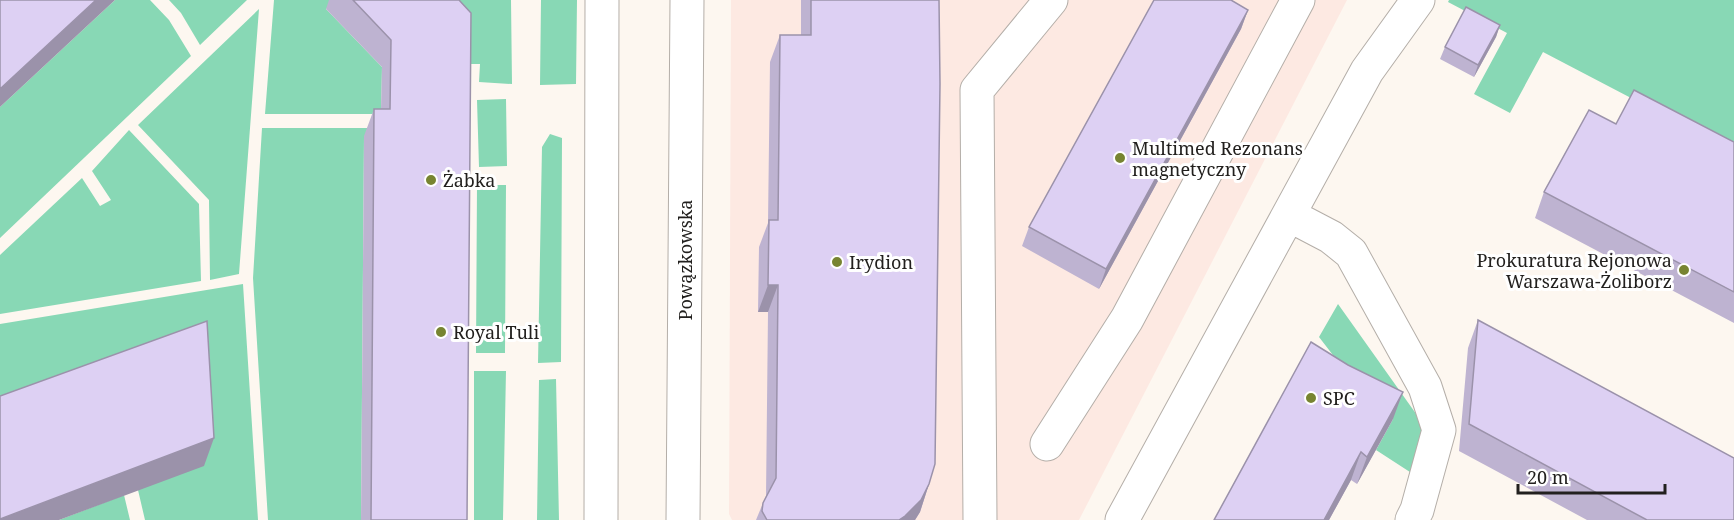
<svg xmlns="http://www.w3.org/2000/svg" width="1734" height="520" viewBox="0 0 1734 520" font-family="'Noto Serif',serif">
	<rect width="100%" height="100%" fill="#fdf7f0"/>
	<!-- commercial -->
	<path fill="#fde9e2" d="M731,0h616l-268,520h-347l-3,-6z"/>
	<!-- green -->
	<path fill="#88d8b5" d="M115,0h35l19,20 22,36 -191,182v-131z
		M169,0h78l-47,45 -19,-32z
		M274,0h61l-9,9 56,58 -1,47h-116z
		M424,0h87l1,84 -33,-2 1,-18h-16z
		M541,0h36l-1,84 -36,1z
		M1449,0h285v173l-36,-40 -155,-81 -33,61 -36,-19 33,-61 -59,-31z
		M259,9l-20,265 -29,6 -1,-80 -71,-75z
		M506,99l1,67 -28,1 -2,-67z
		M262,128h118l-16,9 -3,383h-93l-15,-242z
		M129,130l70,74 2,77 -201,33v-59l82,-77 18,28 11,-6 -19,-29z
		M550,134l12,4 -1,224 -23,1 4,-216z
		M477,185h29l-1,168h-29z
		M243,284l15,236h-113l-7,-30 -138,-71v-95z
		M1338,304l86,121 -11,49 -37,-24 17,-31 -35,-20 -2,-14 -37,-48z
		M474,371h32l-3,149h-29z
		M556,379l3,141h-22l2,-140z
		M124,495l6,25h-71z"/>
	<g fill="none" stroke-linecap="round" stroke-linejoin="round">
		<!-- minor casing -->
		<g stroke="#b4aea8" stroke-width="35">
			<path id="minor" d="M1289,215l42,22 20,16 74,134 14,43 -22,80 -5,10
				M1047,444l80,-125 171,-319
				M980,520l-3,-430 74,-90
				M1122,520l245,-449 51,-71"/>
		</g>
		<!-- major casing -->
		<g stroke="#b4aea8" stroke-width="35">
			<path id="major" d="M601,520l1,-520
				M683,520l4,-520"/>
		</g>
		<!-- minor -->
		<use href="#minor" stroke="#fff" stroke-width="33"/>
		<!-- major -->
		<use href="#major" stroke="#fff" stroke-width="33"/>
	</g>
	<!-- wall -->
	<path fill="#beb3d1" d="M329,0h130l8,520h-106l3,-384 10,-27h7l1,-42 -56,-58z
		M801,0h138l-10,484 -9,28 -5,8h-159l7,-17 3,-7 2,-184h-10l1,-65 9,-24 2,-161 10,-27h21z
		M1248,10l-7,19 -142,260 -77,-43 7,-19z
		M1500,25l-4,12 -22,40 -34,-18 5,-12z
		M1734,142v181l-199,-105 9,-26z
		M1478,320l256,200h-147l-128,-69 9,-103z
		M1393,419l-36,65 -6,-4 -22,40h-115z"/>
	<!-- shaded-wall -->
	<path fill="#9b92aa" d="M96,0h19l-115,107v-18z
		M1248,10l-7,19 -142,260 7,-20z
		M1500,25l-4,12 -22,40 4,-12z
		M768,285h10l-10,27h-10z
		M1403,392l-10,27 -36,65 10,-27z
		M214,438l-10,28 -145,54h-59v-1z
		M1361,452l-10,28 -22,40h-5z
		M929,484l-9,28 -5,8h-16z"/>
	<!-- building -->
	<path fill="#ddd0f3" stroke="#9b92aa" stroke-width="1.5" d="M0,0h96l-96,89z
		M353,0h106l12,13 -4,507h-96l3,-411h16l1,-69z
		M811,0h128l1,84 -5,380 -6,20 -8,16 -16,16 -6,4h-132l-5,-9 1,-8 13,-25 2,-193h-10l1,-65h9l2,-185h31z
		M1154,0h77l17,10 -142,259 -77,-42z
		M1466,7l34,18 -22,40 -33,-18z
		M1634,90l100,52v150l-190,-100 45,-82 27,14z
		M1478,320l256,138v62h-87l-178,-96z
		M207,321l7,117 -214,81v-123z
		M1311,342l37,23 55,27 -36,65 -6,-5 -37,68h-110z"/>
	<!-- markers -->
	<g fill="#778431" stroke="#fff" stroke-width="2">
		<circle cx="1120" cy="158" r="6"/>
		<circle cx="431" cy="180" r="6"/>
		<circle cx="837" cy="262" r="6"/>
		<circle cx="1684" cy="270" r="6"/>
		<circle cx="441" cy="332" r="6"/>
		<circle cx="1311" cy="398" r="6"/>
	</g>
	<g text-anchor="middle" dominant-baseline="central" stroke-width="6" stroke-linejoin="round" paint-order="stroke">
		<!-- poi labels -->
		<g font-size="18" fill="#22201e" stroke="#fff" text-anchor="start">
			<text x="1132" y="148">Multimed Rezonans<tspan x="1132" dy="21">magnetyczny</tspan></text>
			<text x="443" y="180">Żabka</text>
			<text x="1672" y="260" text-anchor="end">Prokuratura Rejonowa<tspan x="1672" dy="21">Warszawa-Żoliborz</tspan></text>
			<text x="849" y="262">Irydion</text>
			<text x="453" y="332">Royal Tuli</text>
			<text x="1323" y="398">SPC</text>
		</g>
		<!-- street labels -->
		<g font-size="18" fill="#22201e" stroke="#fff">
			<text transform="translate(685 260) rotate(-90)">Powązkowska</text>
		</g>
	</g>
	<!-- scale -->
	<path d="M1518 484v9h147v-9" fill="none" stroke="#22201e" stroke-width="3"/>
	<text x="1527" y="484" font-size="18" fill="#22201e" stroke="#ffffff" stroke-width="4.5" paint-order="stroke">20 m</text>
</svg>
